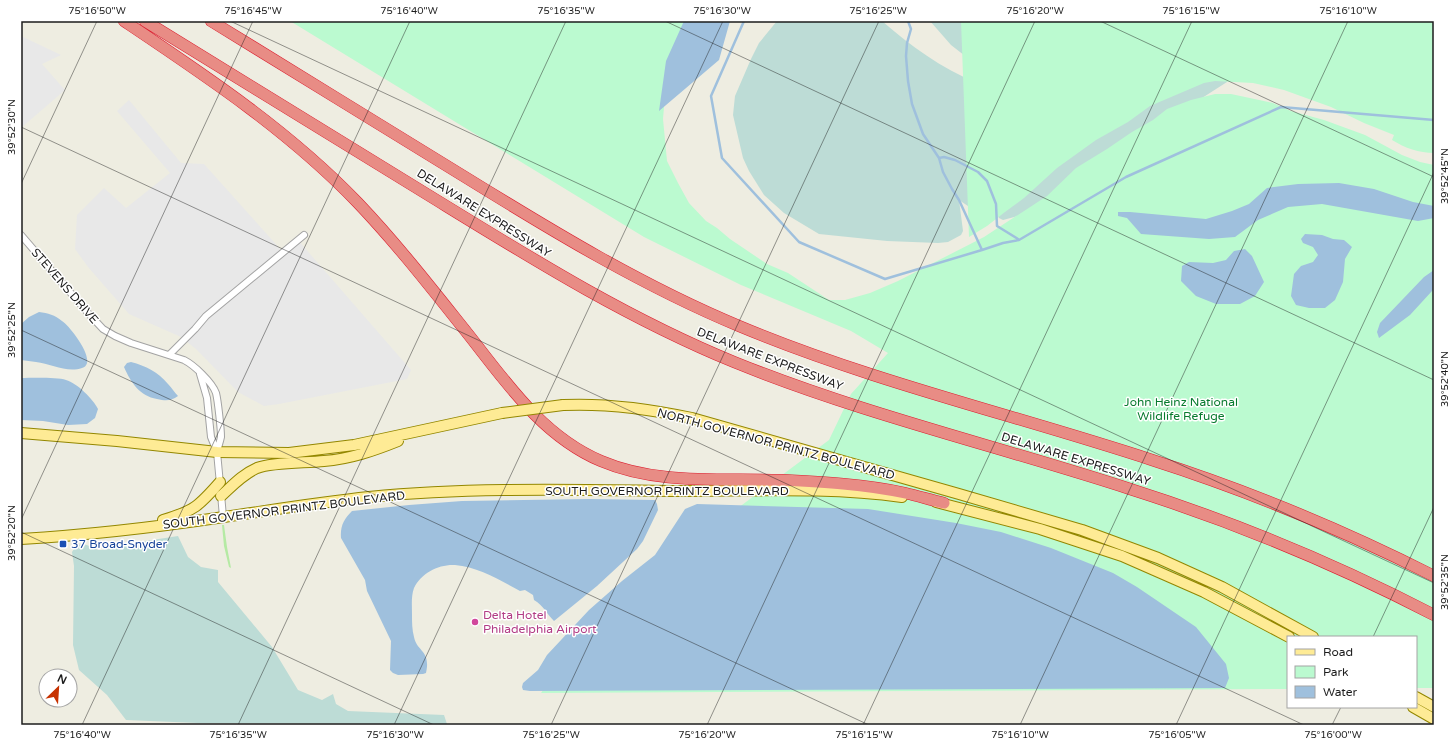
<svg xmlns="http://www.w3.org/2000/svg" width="1455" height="746" viewBox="0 0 1455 746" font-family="'Varela Round',sans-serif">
	<rect width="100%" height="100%" fill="#eeede1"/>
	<!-- grass -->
	<path fill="#b5eaa4" d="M222,525h2l3,22 4,21 -2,-1 -5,-21z"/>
	<!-- wetland -->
	<path fill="#bddcd6" d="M777,21h105c29,25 59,47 95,62l256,-10 -6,9 -209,134 -15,4 -4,-2 -2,-4 -29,-8 -9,-6 4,31 -2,4 -13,7 -10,1 -51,-2 -68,-7 -35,-21 -20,-18 -15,-24 -6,-13 -10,-43 2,-19 16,-37 8,-16z
		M930,21h39v38l-18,-14z
		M178,536l10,21 13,10 17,3v12l54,65 26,43 24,10 11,-6 3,10 12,7 96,4 3,9 -249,-1 -72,-3 -19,-25 -28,-25 -6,-25 1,-79 -2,-14 4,-6c14,-5 14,5 26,4 8,-1 16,-4 24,-6 17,-3 35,-5 52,-8z"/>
	<!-- park -->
	<path fill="#bbfad0" d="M290,21h401l-25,63 -3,35 4,42 11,22 11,20 17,18 11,7 13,11 37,25 21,9 41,27h16l25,-7 28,-12 86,-44 63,-41 29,-28 31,-19 25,-17 21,-12 14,-11 24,-9 24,-6h16l42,9 18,8 33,9 41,15 37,20 18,7 14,3v523h-18v-51h-128v52l-747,4 13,-19 180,-163 95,-71 22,-46 37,-41 -37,-22 -110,-46 -97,-48z
		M961,21h473v132c-15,0 -29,-5 -42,-13l2,-5 -30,-12 -33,-16 -47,-17 -31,-7 -38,-2 -11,2 -54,23 -22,16 -32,18 -39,28 -33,30 -19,14 -18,14 -18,11z"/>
	<!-- parking -->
	<path fill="#e8e8e8" d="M21,36l40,19 -19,9 23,26 -44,38z
		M129,100l52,63 23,1 78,87 15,-12 114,131 -4,9 -128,25 -15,2 -26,-14 -42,-43 -15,-12 -52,-23 -41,-47 -13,-18 2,-34 27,-27 22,20 44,-35 -53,-62z"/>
	<!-- water -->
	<path fill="#9fc0dd" d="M684,21h46l-11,39 -60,51 7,-50z
		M1339,183l35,6 39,13 21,4v12l-16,3 -96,-17 -34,3 -30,13 -23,17 -26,2 -68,-5 -14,-16 -9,-2v-4h12l76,7 26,-8 17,-7 18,-16 31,-4z
		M1305,234l17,1 11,4 11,1 8,7 -7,12 -2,23 -8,18 -10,8h-16l-13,-3 -5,-9 3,-22 7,-8 12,-4 5,-7 -5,-8 -10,-4 -2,-4z
		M1245,249l7,7 12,26 -9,14 -15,8h-24l-20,-8 -15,-15 1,-15 7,-4 24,1 13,-3 8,-9z
		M1434,270v18l-2,3 -22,24 -31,23 -2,-6 3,-9 44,-46z
		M39,312c9,1 16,3 23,9 8,5 37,42 20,47 -15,5 -31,-4 -46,-6 -5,-1 -10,-1 -15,-2v-36l8,-7z
		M131,362c15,4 27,10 37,22 4,4 6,8 10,12 -7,5 -12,5 -21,3 -17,-3 -26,-16 -33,-32l3,-4z
		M21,378c10,0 36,-1 45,2 11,3 27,19 32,29l-3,9 -8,6 -19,1 -25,-4 -22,-1z
		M589,499l66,1 2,4 1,6 -15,31 -6,8 -40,37 -43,35c-8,-8 -10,-15 -20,-21l-1,-5 -8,-5 -5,1c-20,-11 -42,-24 -65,-26 -16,-1 -34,8 -41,23 -3,8 -2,18 -2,27 0,7 0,15 2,22 3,15 17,13 12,36l-3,1 -25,1 -5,-2 -3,-3 1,-29 -24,-50 -2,-11 -24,-42c-1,-12 3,-19 11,-27l57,-6 53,-4z
		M697,504l171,5 88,14 45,9 50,16 62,25 24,14 59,40 30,37 3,14 -4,10 -695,3 -7,-1 -1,-3 1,-4 15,-13 9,-15 42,-45 33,-29 33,-26 30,-46z"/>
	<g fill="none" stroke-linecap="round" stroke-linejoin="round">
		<!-- stream -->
		<path stroke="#9fc0dd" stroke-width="2.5" d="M744,21l-33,75 11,62 77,84 86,37 97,-29 21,-7 16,-3 107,-63 155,-70 153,13
			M908,21l3,8 -4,14 -1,13 2,25 4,23 11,30 16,24 4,14 9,17 7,11 23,50
			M939,158l5,-1 11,3 23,12 9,9 9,23 1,22 21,13"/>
		<!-- minor casing -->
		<g stroke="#a3a3a3" stroke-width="8">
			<path id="minor" d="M21,235l67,78 15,16 12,7 16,7 53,17c10,5 28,22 32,33 2,8 5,36 5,44 -1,5 -3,10 -4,15
				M169,355l26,-26 11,-13 98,-81
				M200,374l7,24 4,39 6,15 3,32
				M221,494l2,23"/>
		</g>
		<!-- primary casing -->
		<g stroke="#938700" stroke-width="12">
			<path id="primary" d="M563,405c44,-2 87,4 129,13l267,76 123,36 76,28 64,29 91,50
				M21,433l96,8 100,11 72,1 65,-8 148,-32
				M221,496c11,-10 22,-22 36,-28 17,-6 48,-5 67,-7 26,-2 49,-10 74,-20
				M936,502l104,27 82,27 82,36 85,45
				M163,520c31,-9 36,-14 57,-38
				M21,539c68,-4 136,-12 203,-22 48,-7 97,-15 145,-20 104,-10 208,-7 311,-6 74,0 149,-4 222,6
				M1416,697l18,10
				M1413,707l21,12"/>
		</g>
		<!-- motorway casing -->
		<g stroke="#db1f30" stroke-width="12">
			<path id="motorway" d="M124,21c82,55 165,110 234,182 39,41 74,86 110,131 38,48 74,102 133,127 56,24 119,17 179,19 41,2 84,4 125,13 13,3 26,7 39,10
				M145,21c98,60 196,120 293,180 96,59 191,118 296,161 128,52 264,84 396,127 104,33 206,75 304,126
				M211,21c85,52 169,104 254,156 89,55 178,109 274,149 134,56 276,89 413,134 97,31 191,70 282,116"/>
		</g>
		<!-- minor -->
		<use href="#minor" stroke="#fff" stroke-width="6"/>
		<!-- primary -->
		<use href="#primary" stroke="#feeb95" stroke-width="10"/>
		<!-- motorway -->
		<use href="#motorway" stroke="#e88c85" stroke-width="11"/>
		<!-- primary-bridge casing -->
		<g stroke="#938700" stroke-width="12" stroke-linecap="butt">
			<path id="primary-bridge" d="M502,413l61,-8"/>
		</g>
		<!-- primary-bridge -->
		<use href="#primary-bridge" stroke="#feeb95" stroke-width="10"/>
	</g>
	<!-- ticks -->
	<path fill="none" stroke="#1c1c1c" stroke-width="1" stroke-opacity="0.45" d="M230,21l1204,562M665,21l769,359M1100,21l334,156M21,127l1283,598M21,184l76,-163M21,330l848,395M21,520l232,-499M21,532l413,193M1373,637l61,-130M82,725l328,-704M238,725l328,-704M394,725l329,-704M551,725l328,-704M707,725l328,-704M863,725l329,-704M1020,725l328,-704M1176,725l258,-553M1332,725l9,-18"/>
	<!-- markers -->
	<rect fill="#1a4fb4" stroke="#fff" stroke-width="1.5" x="59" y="540" width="8" height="8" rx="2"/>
	<circle fill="#d1479c" stroke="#fff" stroke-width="1.5" cx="475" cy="622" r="4"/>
	<g text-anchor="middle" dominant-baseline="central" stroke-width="3" stroke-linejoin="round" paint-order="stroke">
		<!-- street labels -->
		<g font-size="12" fill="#1c1c1c" stroke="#fff">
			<text transform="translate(484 213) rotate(32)">DELAWARE EXPRESSWAY</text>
			<text transform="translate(65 286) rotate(49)">STEVENS DRIVE</text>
			<text transform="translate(770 359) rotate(21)">DELAWARE EXPRESSWAY</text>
			<text transform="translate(776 444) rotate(15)">NORTH GOVERNOR PRINTZ BOULEVARD</text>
			<text transform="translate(1076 459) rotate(17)">DELAWARE EXPRESSWAY</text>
			<text x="667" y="491">SOUTH GOVERNOR PRINTZ BOULEVARD</text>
			<text transform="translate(284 510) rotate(-7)">SOUTH GOVERNOR PRINTZ BOULEVARD</text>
		</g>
		<!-- park labels -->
		<g font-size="12" fill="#087b2f" stroke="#fff">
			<text x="1181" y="402">John Heinz National<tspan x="1181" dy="14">Wildlife Refuge</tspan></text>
		</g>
		<!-- transit labels -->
		<g font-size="12" fill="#164399" stroke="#fff" text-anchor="start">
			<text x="71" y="544">37 Broad-Snyder</text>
		</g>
		<!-- hotel labels -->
		<g font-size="12" fill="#b23c85" stroke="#fff" text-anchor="start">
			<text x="483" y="615">Delta Hotel<tspan x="483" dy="14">Philadelphia Airport</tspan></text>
		</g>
	</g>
	<!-- border -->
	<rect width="1455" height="746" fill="none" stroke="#ffffff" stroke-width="44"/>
	<!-- legend -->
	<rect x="1287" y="636" width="130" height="72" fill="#ffffff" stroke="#a4a4a4"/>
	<rect x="1295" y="649" width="20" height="6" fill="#feeb95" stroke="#a4a4a4"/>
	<text x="1323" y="656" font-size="12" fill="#1c1c1c">Road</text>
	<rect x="1295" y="666" width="20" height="12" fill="#bbfad0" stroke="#a4a4a4"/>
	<text x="1323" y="676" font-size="12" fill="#1c1c1c">Park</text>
	<rect x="1295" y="686" width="20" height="12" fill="#9fc0dd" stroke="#a4a4a4"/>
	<text x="1323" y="696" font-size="12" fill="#1c1c1c">Water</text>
	<!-- north arrow -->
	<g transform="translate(58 688) rotate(25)"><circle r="19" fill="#ffffff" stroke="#a4a4a4"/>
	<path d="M0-3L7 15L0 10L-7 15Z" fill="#c73200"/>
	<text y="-6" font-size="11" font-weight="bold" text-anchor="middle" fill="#1c1c1c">N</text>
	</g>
	<rect x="22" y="22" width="1411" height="702" fill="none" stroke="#1c1c1c" stroke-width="1.5"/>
	<g font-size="10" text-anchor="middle" fill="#1c1c1c">
		<text x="97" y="14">75°16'50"W</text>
		<text x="253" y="14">75°16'45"W</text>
		<text x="409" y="14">75°16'40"W</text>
		<text x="566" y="14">75°16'35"W</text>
		<text x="722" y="14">75°16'30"W</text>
		<text x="878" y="14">75°16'25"W</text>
		<text x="1035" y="14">75°16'20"W</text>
		<text x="1191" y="14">75°16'15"W</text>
		<text x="1348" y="14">75°16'10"W</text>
		<text transform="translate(11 127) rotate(-90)" y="4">39°52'30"N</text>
		<text transform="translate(1444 176) rotate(-90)" y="4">39°52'45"N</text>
		<text transform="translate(11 330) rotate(-90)" y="4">39°52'25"N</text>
		<text transform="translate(1444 379) rotate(-90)" y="4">39°52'40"N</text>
		<text transform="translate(11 533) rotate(-90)" y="4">39°52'20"N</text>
		<text transform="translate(1444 582) rotate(-90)" y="4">39°52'35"N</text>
		<text x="82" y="738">75°16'40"W</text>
		<text x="238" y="738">75°16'35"W</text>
		<text x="395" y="738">75°16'30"W</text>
		<text x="551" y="738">75°16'25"W</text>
		<text x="707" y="738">75°16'20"W</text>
		<text x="864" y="738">75°16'15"W</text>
		<text x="1020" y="738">75°16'10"W</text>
		<text x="1177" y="738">75°16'05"W</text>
		<text x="1333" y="738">75°16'00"W</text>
	</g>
</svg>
